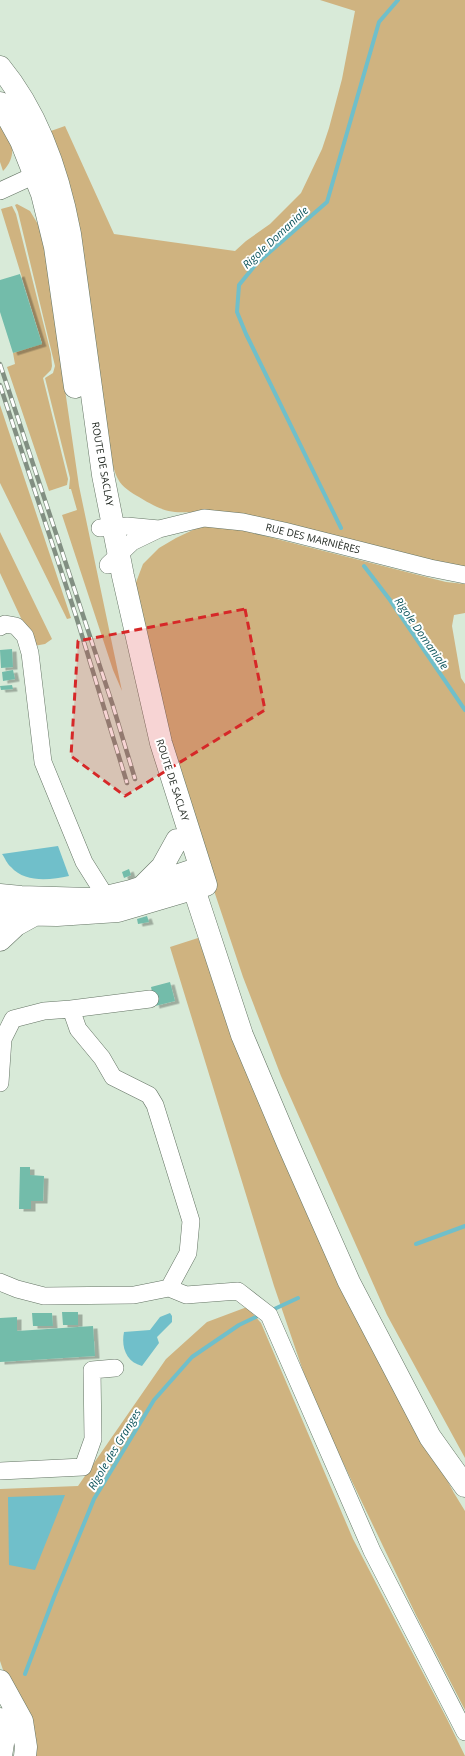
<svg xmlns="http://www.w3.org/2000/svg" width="465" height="1756" viewBox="0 0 465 1756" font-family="'Open Sans',sans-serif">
	<defs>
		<filter id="shadow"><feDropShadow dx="4.5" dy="2.5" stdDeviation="0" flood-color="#0004"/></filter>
	</defs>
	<rect width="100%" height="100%" fill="#d8ead8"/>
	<!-- green -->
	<path fill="#cfb380" d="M320,0h145v570l-264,-58c-30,1 -36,1 -62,-15 -7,-4 -17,-10 -21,-18 -4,-7 -6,-18 -9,-26l-61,-321 17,-6 49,108 121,17 11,-10 24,-17 31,-31 21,-44 7,-21 13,-49 13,-68z
		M0,112c9,20 21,41 3,59l-3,-9z
		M17,204l13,7 12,20 37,255 43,205 -9,-21 -51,-155 15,-5 -6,-21h-2l1,-11 -25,-100 8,-5 2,-7 -37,-154 -3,-7z
		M12,206l4,8 35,140 1,12 -1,4 -8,8 25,101 -1,6 -18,6 -42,-124 8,-3 -2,-11 29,-10 -41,-134z
		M0,405l71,213 -4,1 -67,-136z
		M211,526h15l220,56 19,2v29l-11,2 -2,11 9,52 4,6v774l-78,-143 -106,-239 -38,-99 -37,-110 -48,-173 -23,-109 8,-21 16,-16 17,-10 21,-10z
		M0,532l52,107 -7,5 -11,2 -34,-73z
		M198,938l41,114 91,207 124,234 11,18v199l-49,-95 -103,-215 -39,-114 -104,-339z
		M247,1307l14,16 92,216 94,180 18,37h-433l-32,-95v-172l78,-3 88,-127 41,-37z"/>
	<!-- water -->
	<path fill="#70bfca" d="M58,846l11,30c-19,4 -44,7 -58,-9 -4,-3 -6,-9 -9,-13z
		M170,1313l2,3v6l-15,15 2,6 -17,23c-16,-4 -21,-19 -18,-34l26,-2 10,-13z
		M65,1495l-30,75 -26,-5 -1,-68z"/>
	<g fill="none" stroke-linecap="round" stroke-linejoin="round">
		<!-- stream -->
		<path stroke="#70bfca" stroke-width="4" d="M341,528l-95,-194 -9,-22 2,-27 17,-21 71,-62 52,-180 19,-22
			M364,566l26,34 75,110
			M416,1244l49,-18
			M270,1311l28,-13
			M25,1674l29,-77 40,-98 60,-99 38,-43 47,-32 23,-11"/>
	</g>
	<!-- building -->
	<path fill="#73bcaa" filter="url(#shadow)" d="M20,274l22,70 -29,9 -13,-41v-32z
		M12,649l1,18 -12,1 -1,-18z
		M13,670l2,9 -12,2 -1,-9z
		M12,685l1,4 -12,1 -1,-4z
		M129,869l2,6 -7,3 -2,-6z
		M147,916l2,6 -11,2 -1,-5z
		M170,982l5,19 -20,5 -4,-19z
		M20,1167h10v8l14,1 -1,25h-12v8h-12z
		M62,1312h16v13h-15z
		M32,1313h20l1,13h-20z
		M17,1317v14l76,-5 2,30 -95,6v-44z"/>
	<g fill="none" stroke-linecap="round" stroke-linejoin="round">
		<!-- minor casing -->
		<g stroke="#647464" stroke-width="18">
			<path id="minor" d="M0,191l35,-16
				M100,528l27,-2 32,3
				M108,565l24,-23 27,-13 45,-11 39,4 41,9 146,37 35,7
				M0,627l5,-3 11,2 9,10 5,17 13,109 41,100 22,35
				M71,1009l79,-10
				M0,1083l3,-44 10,-20 31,-8 27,-2 7,20 24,29 11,19 36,18 6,10 36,116 -3,32 -19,35
				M0,1282l17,7 27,7 90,-1 35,-7 17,7 52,-4 31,24 103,236 93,181
				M0,1471l83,-4 10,-28 -1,-69 23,-2"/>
		</g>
		<!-- major casing -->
		<g stroke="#647464" stroke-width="23">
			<path id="major" d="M0,67c38,46 59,108 70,167l33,241 20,101 38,167 45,142 -88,26 -61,4 -57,-1
				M0,103l21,38 21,53 13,53 20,140
				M144,885l18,-18 15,-27
				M0,895l21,2 69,2 16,-2 25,-6 69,-23
				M0,940l16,-15 20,-11
				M0,1681l22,40 4,26 -1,9
				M0,1719l4,18 -3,19"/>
		</g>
		<!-- highway casing -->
		<g stroke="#647464" stroke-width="23">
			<path id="highway" d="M194,889l48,146 46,109 61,138 81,155 35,49"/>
		</g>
		<!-- minor -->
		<use href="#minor" stroke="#fff" stroke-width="17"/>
		<!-- major -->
		<use href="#major" stroke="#fff" stroke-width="22"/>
		<!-- highway -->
		<use href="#highway" stroke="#fff" stroke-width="22"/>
		<!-- rail casing -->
		<g stroke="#828f82" stroke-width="4.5">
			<path id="rail" d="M0,364l113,342 22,73
				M0,385l76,231 51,167"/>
		</g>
		<!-- rail -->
		<use href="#rail" stroke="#fff" stroke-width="3" stroke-dasharray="9" stroke-linecap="butt"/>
	</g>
	<!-- marked area -->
	<path fill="#d62828" fill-opacity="0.2" stroke="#d62828" stroke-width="3" stroke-dasharray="8 5" stroke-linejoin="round" d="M245,609l20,101 -140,86 -54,-40 7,-115z"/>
	<g text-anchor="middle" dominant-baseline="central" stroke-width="4" stroke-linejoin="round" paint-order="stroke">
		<!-- street labels -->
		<g font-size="10" fill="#1b221b" stroke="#fff">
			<text transform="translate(103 464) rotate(80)">ROUTE DE SACLAY</text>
			<text transform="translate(313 538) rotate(14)">RUE DES MARNIÈRES</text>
			<text transform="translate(173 780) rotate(72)">ROUTE DE SACLAY</text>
		</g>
		<!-- water labels -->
		<g font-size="11" font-style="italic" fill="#0a525a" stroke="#fff">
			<text transform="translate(275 237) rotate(-43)">Rigole Domaniale</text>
			<text transform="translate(422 633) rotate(55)">Rigole Domaniale</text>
			<text transform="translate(114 1449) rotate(-59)">Rigole des Granges</text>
		</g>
	</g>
</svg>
